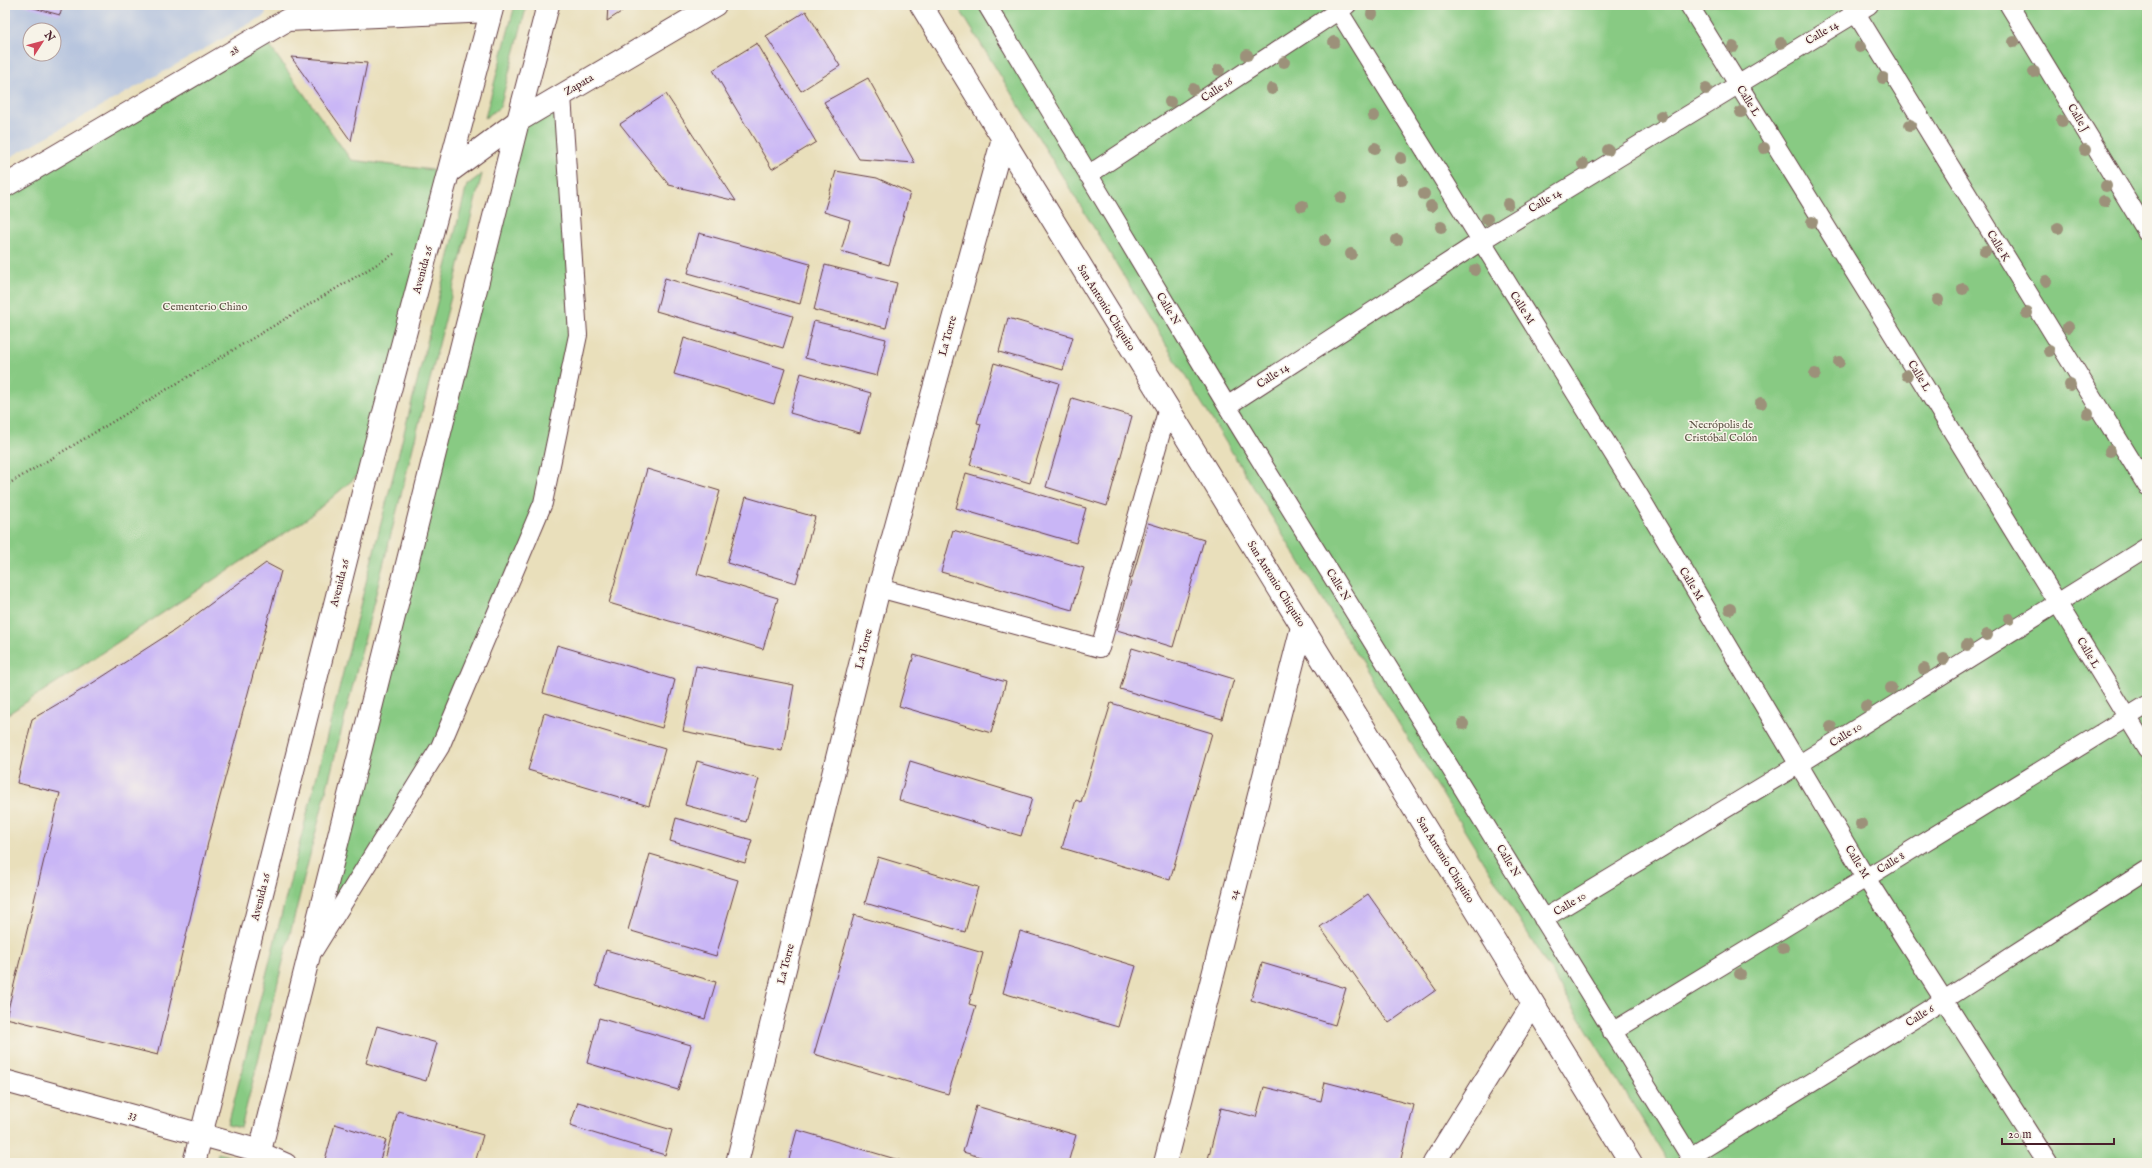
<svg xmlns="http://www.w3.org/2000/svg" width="2152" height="1168" viewBox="0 0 2152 1168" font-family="'IM FELL English',serif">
	<rect width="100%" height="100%" fill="#f7f3e8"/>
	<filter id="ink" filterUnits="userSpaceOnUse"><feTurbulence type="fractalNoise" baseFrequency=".025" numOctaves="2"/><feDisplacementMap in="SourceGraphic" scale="8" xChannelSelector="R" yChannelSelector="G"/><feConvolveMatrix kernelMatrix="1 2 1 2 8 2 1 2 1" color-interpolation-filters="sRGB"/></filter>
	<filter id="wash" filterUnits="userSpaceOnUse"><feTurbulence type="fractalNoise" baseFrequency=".012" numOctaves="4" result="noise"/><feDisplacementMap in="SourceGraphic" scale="16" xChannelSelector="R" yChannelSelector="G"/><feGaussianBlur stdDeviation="0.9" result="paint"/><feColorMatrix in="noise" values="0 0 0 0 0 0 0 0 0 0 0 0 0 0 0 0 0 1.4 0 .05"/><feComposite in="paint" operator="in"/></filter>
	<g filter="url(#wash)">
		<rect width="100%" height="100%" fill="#e9dfbb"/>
		<!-- industrial -->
		<path fill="#b7c5de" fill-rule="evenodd" d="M5,5h262l-2,10 -260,145zM30,30h24v24h-24z"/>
		<!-- green -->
		<path fill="#88ca83" stroke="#697457" d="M515,5h12l-27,102 -15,11z
			M957,5h1190v1158h-478z
			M264,38l87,122 98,12 -79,293 -62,53 -303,198v-528z
			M562,95l16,240 -35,168 -103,244 -133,214 211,-840z
			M482,174l-241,954 -13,-3 239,-940z
			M218,1153l18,5 -2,5h-18z"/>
		<g id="blocks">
			<!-- building -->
			<path fill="#c9b6f6" d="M23,5h40l-3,10z
				M608,5h24l-25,16z
				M806,11l34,55 -39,25 -35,-55z
				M757,43l59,99 -44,27 -59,-99z
				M291,57l76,6 -16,78z
				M868,78l47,85 -56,-4 -35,-57z
				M666,94l70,107 -67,-16 -49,-61z
				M836,171l41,7 33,15 -21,72 -48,-14 9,-31 -26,-8z
				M699,233l111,31 -10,40 -112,-31z
				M825,265l72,18 -11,45 -72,-18z
				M665,278l128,38 -10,32 -127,-37z
				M1008,318l65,19 -10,33 -64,-18z
				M814,321l72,18 -9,37 -72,-18z
				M684,338l101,31 -11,35 -100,-30z
				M994,363l65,20 -29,100 -60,-18 11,-41 -4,-1z
				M801,373l70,20 -11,40 -70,-20z
				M1072,398l60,18 -25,90 -61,-19z
				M647,469l73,22 -23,83 81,24 -15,51 -154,-46z
				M966,473l120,35 -10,35 -120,-35z
				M746,497l69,20 -19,66 -69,-20z
				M1148,523l56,17 -31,107 -56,-17z
				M953,530l131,38 -12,42 -131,-38z
				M266,563l15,8 -70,259 -53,225 -152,-37 54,-225 -43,-10 15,-64 53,-31 90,-58z
				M557,645l118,35 -13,48 -119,-35z
				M1132,648l102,31 -12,40 -102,-30z
				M914,655l92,27 -15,51 -92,-27z
				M696,666l98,19 -12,66 -99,-20z
				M1111,703l101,30 -42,147 -108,-32 14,-48 5,2z
				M544,713l121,36 -16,57 -121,-36z
				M697,761l62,18 -13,43 -61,-17z
				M910,761l122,37 -11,38 -122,-36z
				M676,818l76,22 -7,23 -75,-22z
				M650,854l88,26 -22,76 -88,-26z
				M878,857l100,30 -13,45 -100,-29z
				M1368,894l68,96 -47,33 -69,-96z
				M854,915l129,38 -14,51 7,2 -28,88 -134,-40z
				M1020,931l116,35 -18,61 -115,-34z
				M606,950l110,32 -11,37 -109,-33z
				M1262,963l84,25 -11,37 -84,-25z
				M599,1018l92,27 -13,45 -91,-27z
				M377,1026l60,17 -11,38 -60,-18z
				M1325,1082l89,23 -14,58h-193l14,-55 35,9 8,-30 57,14z
				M578,1102l94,28 -7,25 -95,-29z
				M976,1106l100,29 -8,28h-67l-38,-11z
				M398,1111l85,24 -8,28h-91z
				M335,1124l51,16 -7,23h-55z
				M797,1130l112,33h-121z"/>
		</g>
	</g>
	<g filter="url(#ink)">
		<use href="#blocks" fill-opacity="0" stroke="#623c41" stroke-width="1"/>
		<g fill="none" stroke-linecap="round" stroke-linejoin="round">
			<!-- service casing -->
			<g stroke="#623c41" stroke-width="20">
				<path id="service" d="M987,5l240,401 467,757
					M1335,5l305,492 226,381 182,285
					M1689,5l208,336 250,408
					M1851,5l296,481
					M2009,5l138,227
					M1088,175l259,-170
					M1227,406l254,-165 388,-236
					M879,588l221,60 68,-240
					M1543,919l255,-154 349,-218
					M314,950l126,-203 103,-244 35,-168 -16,-240
					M1612,1032l254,-154 281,-173
					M260,1151l27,12
					M1690,1157l254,-157 203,-130"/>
			</g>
			<!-- minor casing -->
			<g stroke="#623c41" stroke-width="24">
				<path id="minor" d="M5,186l282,-166 204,-9
					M5,1081l255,70
					M737,1163l142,-575 124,-450
					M1165,1163l137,-536
					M1434,1163l99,-159"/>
			</g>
			<!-- secondary casing -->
			<g stroke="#623c41" stroke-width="24">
				<path id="secondary" d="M921,5l710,1158
					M449,172l69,-51 197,-116"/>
			</g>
			<!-- primary casing -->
			<g stroke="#623c41" stroke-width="24">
				<path id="primary" d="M194,1163l176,-698 123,-460
					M257,1163l261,-1042 30,-116"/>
			</g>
			<!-- path -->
			<path stroke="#623c41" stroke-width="2.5" stroke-dasharray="1 3" stroke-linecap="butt" d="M5,486l389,-232"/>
			<!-- service -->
			<use href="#service" stroke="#fff" stroke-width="18"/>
			<!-- minor -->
			<use href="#minor" stroke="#fff" stroke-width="22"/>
			<!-- secondary -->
			<use href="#secondary" stroke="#fff" stroke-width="22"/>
			<!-- primary -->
			<use href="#primary" stroke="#fff" stroke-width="22"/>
		</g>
		<!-- trees -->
		<g fill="#9c917a">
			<circle cx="1372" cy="14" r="6"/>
			<circle cx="1334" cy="42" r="6"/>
			<circle cx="2014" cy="42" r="6"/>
			<circle cx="1781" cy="43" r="6"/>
			<circle cx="1733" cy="47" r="6"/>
			<circle cx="1860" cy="47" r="6"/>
			<circle cx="1247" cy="55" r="6"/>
			<circle cx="1284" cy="62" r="6"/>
			<circle cx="1219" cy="70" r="6"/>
			<circle cx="2034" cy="72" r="6"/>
			<circle cx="1883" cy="78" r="6"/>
			<circle cx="1193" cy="89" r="6"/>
			<circle cx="1272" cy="89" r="6"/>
			<circle cx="1706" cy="89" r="6"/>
			<circle cx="1170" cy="102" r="6"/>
			<circle cx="1741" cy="112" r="6"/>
			<circle cx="1374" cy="116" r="6"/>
			<circle cx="1661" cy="116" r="6"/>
			<circle cx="2062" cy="121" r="6"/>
			<circle cx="1910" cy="125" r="6"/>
			<circle cx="1375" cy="148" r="6"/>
			<circle cx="1764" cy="148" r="6"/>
			<circle cx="1608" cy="150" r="6"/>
			<circle cx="2085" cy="150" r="6"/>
			<circle cx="1401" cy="158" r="6"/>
			<circle cx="1583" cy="164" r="6"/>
			<circle cx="1402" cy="180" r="6"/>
			<circle cx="2106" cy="186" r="6"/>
			<circle cx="1424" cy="194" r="6"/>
			<circle cx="1341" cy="198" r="6"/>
			<circle cx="2104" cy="201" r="6"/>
			<circle cx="1508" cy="204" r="6"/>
			<circle cx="1302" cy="206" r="6"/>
			<circle cx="1431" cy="206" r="6"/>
			<circle cx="1487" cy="219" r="6"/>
			<circle cx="1812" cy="222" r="6"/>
			<circle cx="1441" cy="227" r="6"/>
			<circle cx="2058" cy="228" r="6"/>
			<circle cx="1325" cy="240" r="6"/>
			<circle cx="1397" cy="240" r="6"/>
			<circle cx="1985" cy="251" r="6"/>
			<circle cx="1351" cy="254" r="6"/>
			<circle cx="1475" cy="270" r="6"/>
			<circle cx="2046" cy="281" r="6"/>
			<circle cx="1963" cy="289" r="6"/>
			<circle cx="1938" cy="300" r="6"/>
			<circle cx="2027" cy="313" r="6"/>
			<circle cx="2068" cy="327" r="6"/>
			<circle cx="2049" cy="351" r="6"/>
			<circle cx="1839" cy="362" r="6"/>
			<circle cx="1815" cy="374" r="6"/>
			<circle cx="1907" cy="375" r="6"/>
			<circle cx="2070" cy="385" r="6"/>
			<circle cx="1761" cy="403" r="6"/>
			<circle cx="2088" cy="414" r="6"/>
			<circle cx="2110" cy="451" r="6"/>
			<circle cx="1730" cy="609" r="6"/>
			<circle cx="2009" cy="619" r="6"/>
			<circle cx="1987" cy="635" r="6"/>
			<circle cx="1967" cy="645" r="6"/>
			<circle cx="1944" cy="659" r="6"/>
			<circle cx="1924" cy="669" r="6"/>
			<circle cx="1891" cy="688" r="6"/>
			<circle cx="1866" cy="706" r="6"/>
			<circle cx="1463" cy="724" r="6"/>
			<circle cx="1831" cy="727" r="6"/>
			<circle cx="1861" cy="824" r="6"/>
			<circle cx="1783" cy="948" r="6"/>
			<circle cx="1740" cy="974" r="6"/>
		</g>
	</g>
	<g text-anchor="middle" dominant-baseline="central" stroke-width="3" stroke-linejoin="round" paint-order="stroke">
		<!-- street labels -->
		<g font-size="11" fill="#4a1f2b" stroke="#f7f3e8">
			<text transform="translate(1822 33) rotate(-31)">Calle 14</text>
			<text transform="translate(234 51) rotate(-30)">28</text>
			<text transform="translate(579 85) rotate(-30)">Zapata</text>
			<text transform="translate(1217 90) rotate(-33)">Calle 16</text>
			<text transform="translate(1748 101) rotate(58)">Calle L</text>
			<text transform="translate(2078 118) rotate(59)">Calle J</text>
			<text transform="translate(1545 201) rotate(-31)">Calle 14</text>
			<text transform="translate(1998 246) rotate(59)">Calle K</text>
			<text transform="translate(423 270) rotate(-75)">Avenida 26</text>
			<text transform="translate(1106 308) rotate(58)">San Antonio Chiquito</text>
			<text transform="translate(1522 308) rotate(58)">Calle M</text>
			<text transform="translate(1168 309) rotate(59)">Calle N</text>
			<text transform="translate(948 336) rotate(-75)">La Torre</text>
			<text transform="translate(1273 376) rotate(-33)">Calle 14</text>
			<text transform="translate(1919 376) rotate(59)">Calle L</text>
			<text transform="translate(340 583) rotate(-76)">Avenida 26</text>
			<text transform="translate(1276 584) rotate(58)">San Antonio Chiquito</text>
			<text transform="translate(1691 584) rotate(59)">Calle M</text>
			<text transform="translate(1338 585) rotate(58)">Calle N</text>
			<text transform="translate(864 649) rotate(-76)">La Torre</text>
			<text transform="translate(2088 653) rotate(59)">Calle L</text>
			<text transform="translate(1846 735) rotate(-32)">Calle 10</text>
			<text transform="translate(1445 860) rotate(58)">San Antonio Chiquito</text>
			<text transform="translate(1508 861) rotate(59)">Calle N</text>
			<text transform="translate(1857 862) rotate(59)">Calle M</text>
			<text transform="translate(1891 863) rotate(-32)">Calle 8</text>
			<text transform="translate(1234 895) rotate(-76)">24</text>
			<text transform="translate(261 897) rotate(-76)">Avenida 26</text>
			<text transform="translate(1570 904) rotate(-31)">Calle 10</text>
			<text transform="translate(786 964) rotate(-76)">La Torre</text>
			<text transform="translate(1920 1016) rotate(-32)">Calle 6</text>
			<text transform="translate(133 1115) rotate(15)">33</text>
		</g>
		<!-- park labels -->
		<g font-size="11" fill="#5d5245" stroke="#f7f3e8">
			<text x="205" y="307">Cementerio Chino</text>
			<text x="1721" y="425">Necrópolis de<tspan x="1721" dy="13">Cristóbal Colón</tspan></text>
		</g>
	</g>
	<!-- margin -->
	<rect width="2152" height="1168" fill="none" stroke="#f7f3e8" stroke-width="20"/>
	<!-- north arrow -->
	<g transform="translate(42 42) rotate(54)"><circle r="19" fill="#f7f3e8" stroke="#b29e9c"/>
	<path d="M0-3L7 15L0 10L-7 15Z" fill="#d1495b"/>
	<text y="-6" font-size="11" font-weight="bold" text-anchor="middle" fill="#4a1f2b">N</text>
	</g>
	<!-- scale -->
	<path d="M2002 1138v6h112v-6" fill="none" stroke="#4a1f2b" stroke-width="2"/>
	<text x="2008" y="1138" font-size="12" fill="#4a1f2b" stroke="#f7f3e8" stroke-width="3" paint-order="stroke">20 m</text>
</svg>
